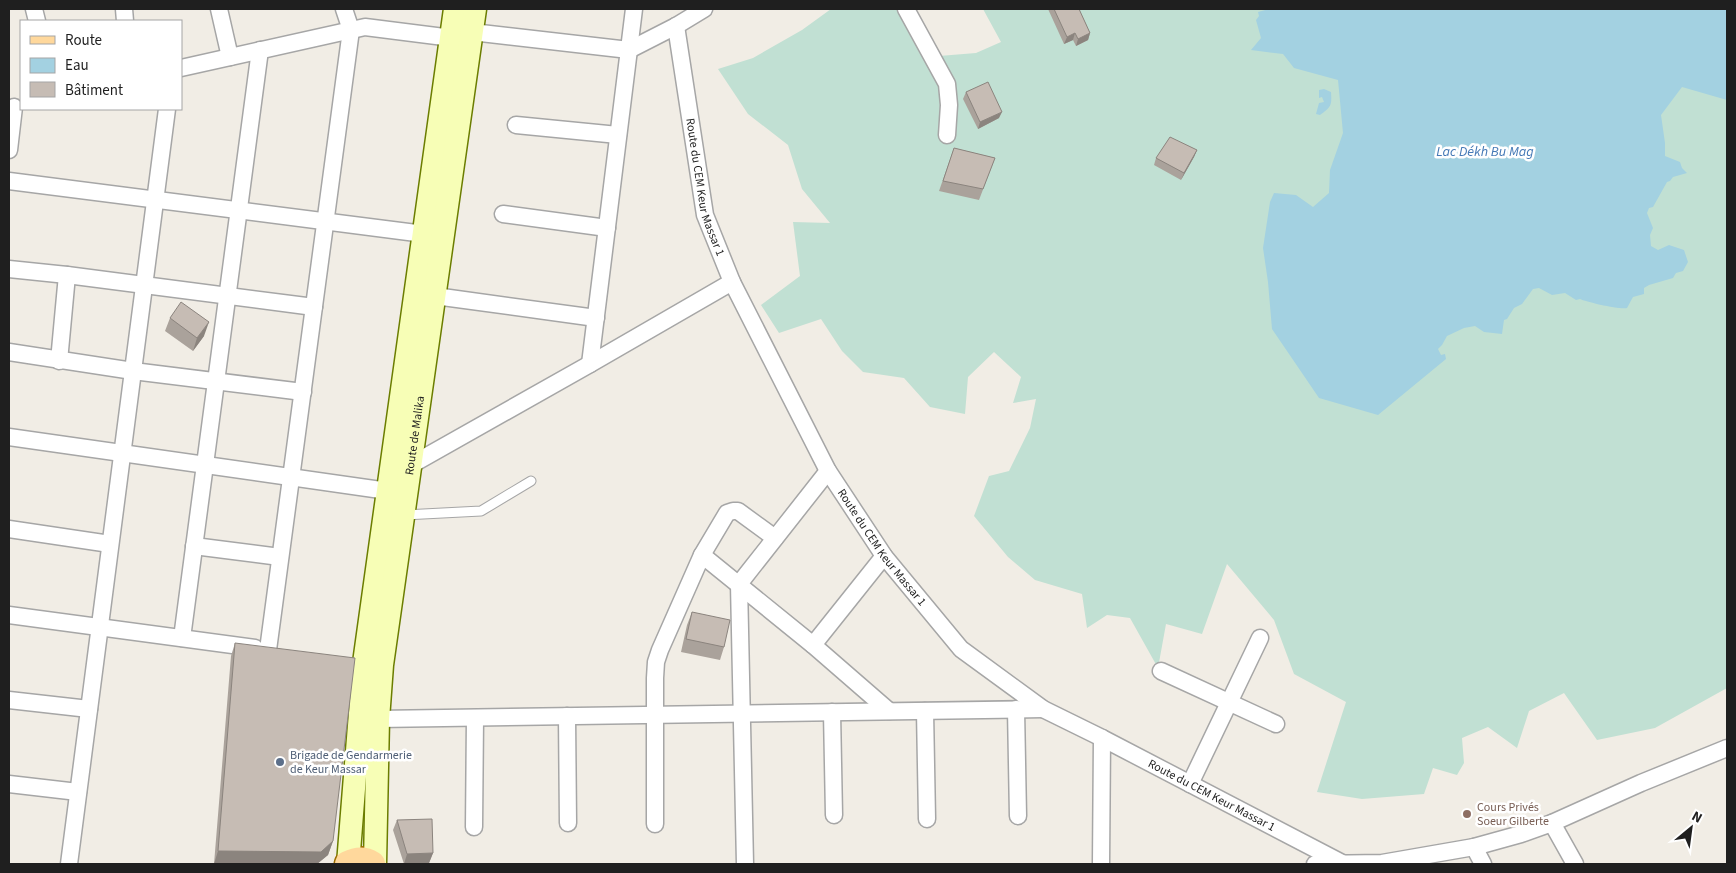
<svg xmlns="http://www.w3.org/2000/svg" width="1736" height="873" viewBox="0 0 1736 873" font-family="'Source Sans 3',sans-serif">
	<rect width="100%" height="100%" fill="#f1ede5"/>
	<!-- wetland -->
	<path fill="#c1e0d3" d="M831,9h74l34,47 37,-3 25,-11 -18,-33h744v679l-72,40 -58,12 -33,-47 -35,18 -12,37 -29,-21 -26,11 2,25 -7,12 -24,-7 -9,26 -62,5 -45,-7 29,-90 -52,-28 -20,-54 -47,-56 -25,70 -36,-10 -8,44 -28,-50 -23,-3 -20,13 -5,-34 -47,-14 -27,-23 -34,-41 15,-40 20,-5 21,-43 6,-29 -23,4 8,-26 -27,-25 -26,25 -3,37 -35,-7 -26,-29 -41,-6 -21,-21 -21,-32 -42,14 -18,-28 39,-29 -7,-54 37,1 -28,-34 -14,-44 -40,-31 -30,-45 35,-11 49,-28z"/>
	<!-- water -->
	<path fill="#a3d1e1" d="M1269,9h458v91l-45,-13 -21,28 4,28v13l15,6 2,6 5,5 -14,4 -3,4 -3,1 -14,25 -4,1 -2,5 6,15 -3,7 1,11 7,4 11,-5 15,5 4,12 -5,9 -7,2 -3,5 -24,7 -5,3v6l-11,3 -6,11c-6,2 -41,-6 -47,-9l-4,1 -11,-7 -13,2 -13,-7 -6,1 -11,15 -8,4 -7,11 -3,1 -2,14 -18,-2 -9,-6 -11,2 -17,8 -5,9 -4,4 3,6 4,-1 1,5 -68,56 -59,-17 -47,-69 -4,-47 -5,-34 7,-46 4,-9 22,2 17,12 16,-14 1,-23 13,-37 -5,-53 -44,-12 -11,-14 -32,-4 10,-12 -5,-18 3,-4 -1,-4z
		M1324,89l7,3c1,14 0,15 -11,23l-4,-1 3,-11 5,-1 -2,-5 -3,1v-8z"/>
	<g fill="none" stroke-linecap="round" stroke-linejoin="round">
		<!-- service casing -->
		<g stroke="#a6a6a6" stroke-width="11">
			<path id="service" d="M404,515l77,-4 50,-30"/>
		</g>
		<!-- minor casing -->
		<g stroke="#a6a6a6" stroke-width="19">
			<g id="minor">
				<path d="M34,9l3,12"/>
				<path d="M124,9l1,12"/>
				<path d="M219,9l11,48"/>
				<path d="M906,9l41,75 2,21 -2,30"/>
				<path id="s1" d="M676,26l29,189 27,67 96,189 56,85 77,93 82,60 59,29 242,126"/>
				<path d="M472,32l157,18 47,-24 28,-17"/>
				<path d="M181,68l184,-41 87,11"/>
				<path d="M516,125l102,10"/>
				<path d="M9,150l5,-43"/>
				<path d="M9,181l415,53"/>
				<path d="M503,214l104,14"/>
				<path d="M9,269l58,6 247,32"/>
				<path d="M435,296l161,22"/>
				<path d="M9,352l124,19 170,21"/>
				<path d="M59,361l8,-86"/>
				<path d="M590,364l44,-355"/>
				<path d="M9,437l379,54"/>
				<path d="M411,465l179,-101 142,-82"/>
				<path d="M9,529l101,15"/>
				<path d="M194,546l86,11"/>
				<path d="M702,555l111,90 76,66"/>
				<path d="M9,615l246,33"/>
				<path d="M182,638l78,-588"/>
				<path d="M813,645l71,-89"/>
				<path d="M268,650l83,-620 -7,-21"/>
				<path d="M1161,671l115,53"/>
				<path d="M9,700l80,9"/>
				<path d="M1016,709l2,107"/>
				<path d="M925,711l2,108"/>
				<path d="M832,712l2,103"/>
				<path d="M567,716l1,107"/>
				<path d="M378,719l665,-10"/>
				<path d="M9,784l69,8"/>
				<path d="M1190,784l70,-146"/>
				<path d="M1552,823l23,41"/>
				<path d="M655,824v-146l1,-16 4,-12 42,-95 25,-42 6,-2h5l37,27"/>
				<path d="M474,827l1,-109"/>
				<path d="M1474,847l9,17"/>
				<path d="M69,864l98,-755"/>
				<path d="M745,864l-6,-280 89,-113"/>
				<path d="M1101,864l1,-126"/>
				<path d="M1315,864l67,-1 92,-16 47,-13 31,-11 89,-40 86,-35"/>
			</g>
		</g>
		<!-- secondary casing -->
		<g stroke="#6b7d00" stroke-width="25">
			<g id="secondary">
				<path d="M348,864l16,-201 91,-654"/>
				<path id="s2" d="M375,864l3,-145 4,-54 93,-656"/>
			</g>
		</g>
		<!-- primary casing -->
		<g stroke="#9b6d00" stroke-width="29">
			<path id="primary" d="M348,864c8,-4 16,-5 24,0"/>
		</g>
		<!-- service -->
		<use href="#service" stroke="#fff" stroke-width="9"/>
		<!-- minor -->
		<use href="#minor" stroke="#fff" stroke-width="16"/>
		<!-- secondary -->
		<use href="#secondary" stroke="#f7feb6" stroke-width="22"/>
		<!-- primary -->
		<use href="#primary" stroke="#ffd89c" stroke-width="26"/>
	</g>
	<!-- wall -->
	<path fill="#aaa29b" d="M1048,9h31l11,24 -2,7 -12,6 -3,-6 -9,4z
		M966,92l33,26 -21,11 -15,-30z
		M954,148l41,10 -16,42 -40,-9z
		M1197,150l-3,7 -13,23 -27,-15 2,-7z
		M170,318l34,18 -11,15 -28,-20z
		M692,612l32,35 -4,13 -39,-8 6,-27z
		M235,643l98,198 -5,14 -11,9h-103l17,-208z
		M397,820l36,33 -4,10 -25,1 -11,-34z"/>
	<!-- shaded-wall -->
	<path fill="#8b847e" d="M1075,33l-2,7 -9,4 3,-7z
		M1090,33l-2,7 -12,6 2,-7z
		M1002,112l-3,6 -21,11 2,-7z
		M1197,150l-3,7 -13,23 3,-7z
		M209,322l-5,14 -11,15 4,-13z
		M333,841l-5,14 -11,9h-103l4,-13z
		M433,853l-4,10 -25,1 3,-10z"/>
	<!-- building -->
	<path fill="#c6bcb4" stroke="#8b847e" d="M1054,9h25l11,24 -12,6 -3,-6 -8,4z
		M988,82l14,30 -22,10 -14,-30z
		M1170,137l27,13 -13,23 -28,-15z
		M954,148l41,10 -12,31 -40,-8z
		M181,302l28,20 -12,16 -27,-20z
		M692,612l38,8 -6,27 -38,-8z
		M235,643l120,15 -22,183 -12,11 -103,-1z
		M432,819l1,34 -26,1 -10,-34z"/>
	<!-- markers -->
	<circle fill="#5c6f8a" stroke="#fff" stroke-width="2" cx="280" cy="762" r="5"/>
	<circle fill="#8d6e63" stroke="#fff" stroke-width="2" cx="1467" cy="814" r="5"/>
	<g text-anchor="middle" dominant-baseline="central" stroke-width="5" stroke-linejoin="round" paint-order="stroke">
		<!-- street labels -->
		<g font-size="12" fill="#1f1f1f" stroke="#fff">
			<text stroke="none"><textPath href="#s1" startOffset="164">Route du CEM Keur Massar 1</textPath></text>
			<text stroke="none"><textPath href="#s2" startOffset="431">Route de Malika</textPath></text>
			<text stroke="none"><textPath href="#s1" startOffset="569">Route du CEM Keur Massar 1</textPath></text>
			<text stroke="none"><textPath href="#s1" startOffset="989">Route du CEM Keur Massar 1</textPath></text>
		</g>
		<!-- service labels -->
		<g font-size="12" fill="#4e5e75" stroke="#fff" text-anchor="start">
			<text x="290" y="755">Brigade de Gendarmerie<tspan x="290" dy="14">de Keur Massar</tspan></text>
		</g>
		<!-- education labels -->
		<g font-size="12" fill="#785e54" stroke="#fff" text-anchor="start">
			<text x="1477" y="807">Cours Privés<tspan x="1477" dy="14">Soeur Gilberte</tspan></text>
		</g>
		<!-- water labels -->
		<g font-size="14" font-style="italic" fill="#4579b6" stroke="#fff">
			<text x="1485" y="152">Lac Dékh Bu Mag</text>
		</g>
	</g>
	<!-- border -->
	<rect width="1736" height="873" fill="none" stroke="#1f1f1f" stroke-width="20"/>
	<!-- legend -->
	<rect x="20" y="20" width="162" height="90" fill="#ffffff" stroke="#a5a5a5"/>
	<rect x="30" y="36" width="25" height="8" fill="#ffd89c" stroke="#a5a5a5"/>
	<text x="65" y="45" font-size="15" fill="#1f1f1f">Route</text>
	<rect x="30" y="58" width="25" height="15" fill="#a3d1e1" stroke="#a5a5a5"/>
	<text x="65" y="70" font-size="15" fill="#1f1f1f">Eau</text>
	<rect x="30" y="82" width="25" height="15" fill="#c6bcb4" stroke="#a5a5a5"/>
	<text x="65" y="95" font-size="15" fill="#1f1f1f">Bâtiment</text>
	<!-- north arrow -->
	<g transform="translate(1691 828) rotate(29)" stroke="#ffffff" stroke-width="4" paint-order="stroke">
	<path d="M0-4L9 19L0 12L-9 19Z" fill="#1f1f1f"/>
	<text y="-8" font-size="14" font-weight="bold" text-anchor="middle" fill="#1f1f1f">N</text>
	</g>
</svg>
